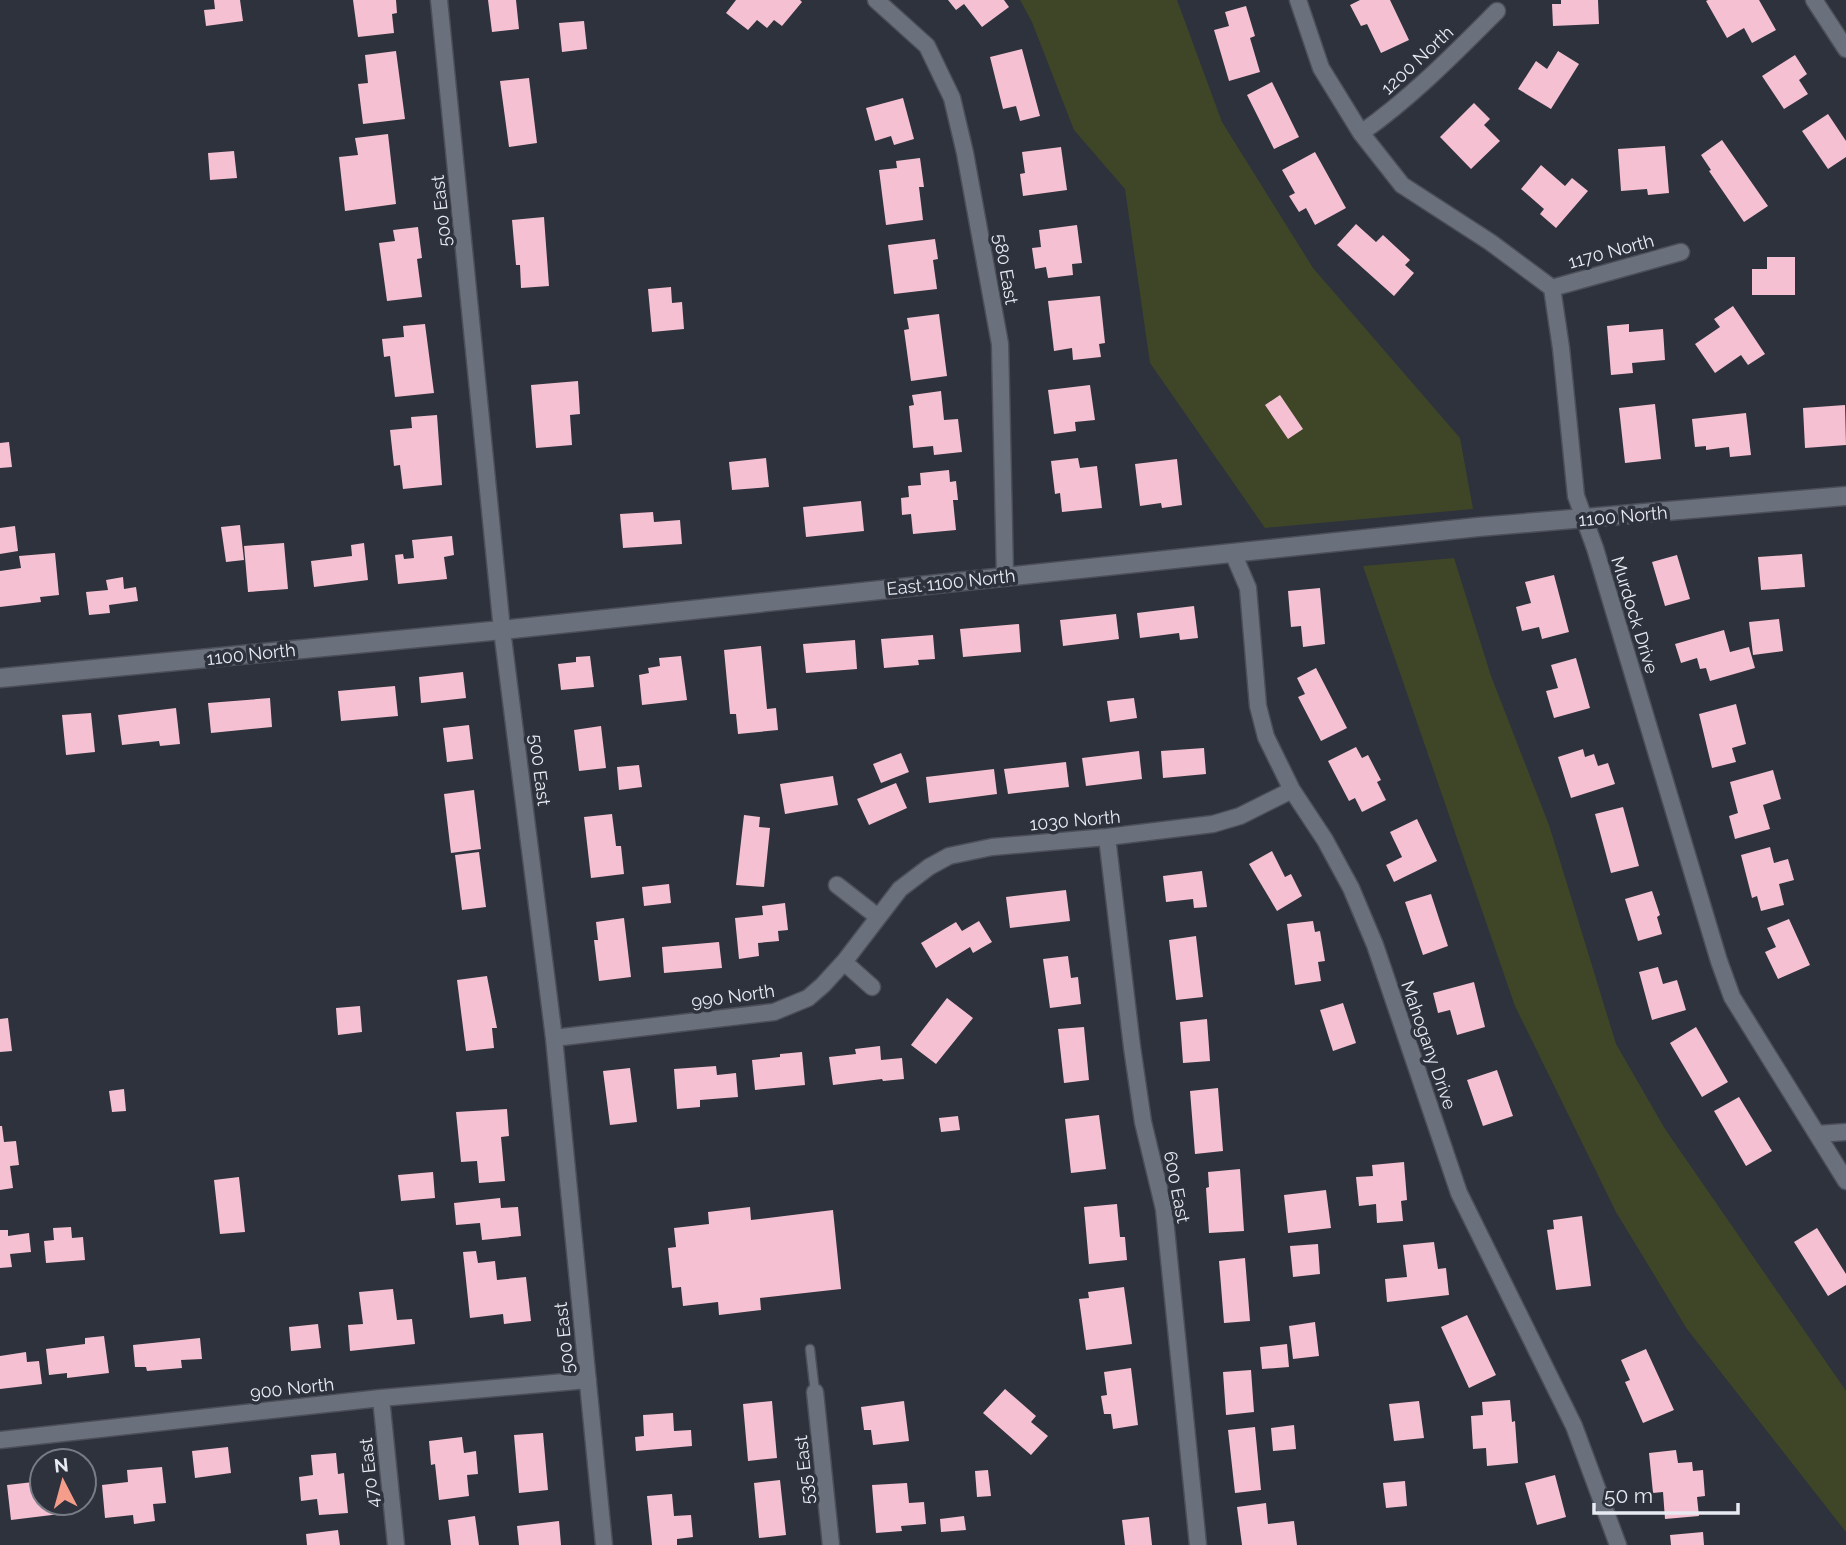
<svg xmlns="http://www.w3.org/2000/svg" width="1846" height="1545" viewBox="0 0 1846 1545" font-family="Raleway,sans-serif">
	<rect width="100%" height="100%" fill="#2d323c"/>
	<!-- green -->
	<path fill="#3f4628" d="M1020,0h157l45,122 91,146 147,170 13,71 -208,19 -115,-165 -25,-174 -51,-59 -42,-108z
		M1454,558l37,118 58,149 67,219 49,85 181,262v141l-159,-203 -71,-117 -101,-206 -152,-440z"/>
	<!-- building -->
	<path fill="#f5c0d1" d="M214,0h26l3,21 -37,5 -2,-16 11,-1z
		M353,0h43l1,13 -5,1 2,19 -36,4z
		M488,0h28l3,29 -27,3z
		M736,0h64l2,2 -20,24 -8,-6 -7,8 -10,-8 -9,10 -22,-17z
		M948,0h56l5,7 -27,20 -18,-23 -8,6z
		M1360,0h30l19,40 -28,13 -14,-29 -6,2 -11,-21z
		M1561,0h37l1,24 -46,2 -1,-22h9z
		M1708,0h51l17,30 -24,13 -8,-15 -17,10 -21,-37z
		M1246,6l9,30 -5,2 10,34 -31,9 -15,-51 15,-4 -4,-14z
		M584,21l3,28 -25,3 -3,-29z
		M1022,49l18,67 -20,5 -4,-15 -13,3 -13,-52z
		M396,51l9,68 -42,5 -5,-40 10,-1 -3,-28z
		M1558,51l21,13 -28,45 -33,-20 18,-28 11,8z
		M1795,55l12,19 -8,6 9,14 -24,15 -22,-33z
		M529,78l8,65 -28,4 -9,-66z
		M1272,82l27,55 -25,12 -27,-54z
		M903,98l11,41 -20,6 -3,-9 -16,5 -9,-33z
		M1474,103l16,16 -6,6 16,16 -29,28 -31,-32z
		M1828,114l18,27v16l-18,12 -26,-38z
		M388,134l8,70 -51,7 -6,-54 19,-2 -3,-17z
		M1722,140l46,66 -24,16 -35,-51 2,-1 -10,-15z
		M1665,146l4,47 -21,2 -1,-6 -26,2 -3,-42z
		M1061,147l6,43 -44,6 -3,-22 5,-1 -3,-21z
		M234,151l3,27 -27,2 -2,-27z
		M1315,152l31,56 -31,17 -9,-17 -7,4 -10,-16 6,-3 -13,-23z
		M920,158l4,29h-5l4,33 -37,5 -7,-55 18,-2 -1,-7z
		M1541,165l24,21 7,-8 16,13 -32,37 -16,-14 4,-5 -23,-20z
		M544,217l5,69 -28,2 -1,-23h-4l-4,-45z
		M1356,224l20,18 7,-7 27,25 -5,5 9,8 -20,23 -57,-51z
		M1077,225l5,38 -10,1 1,11 -25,3 -2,-11 -11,2 -3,-21 9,-1 -2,-17z
		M418,227l4,31 -5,1 5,38 -35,4 -8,-58 16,-2 -2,-11z
		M935,239l3,20 -5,1 4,29 -43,5 -6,-49z
		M1767,257h28v38h-43v-26h15z
		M671,287l1,16 10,-1 2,27 -32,3 -4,-43z
		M1100,296l5,47 -6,1 2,13 -28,3 -1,-12 -18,3 -6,-50z
		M1733,306l32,48 -17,11 -7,-10 -26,18 -20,-29 25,-17 -6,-8z
		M939,314l8,62 -36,5 -7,-51 5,-1 -2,-11z
		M425,324l9,69 -39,4 -5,-41 -6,1 -2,-18 22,-2 -1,-11z
		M1629,324v8l34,-3 2,31 -33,3 1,10 -22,2 -4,-49z
		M578,381l2,33 -10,1 2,30 -36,3 -5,-63z
		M1090,385l5,35 -20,2 1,9 -22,3 -6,-44z
		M941,391l3,29 14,-1 4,33 -28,3 -1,-9 -20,2 -4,-42 5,-1 -2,-10z
		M1280,395l23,34 -15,10 -23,-34z
		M1655,404l6,55 -36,4 -6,-55z
		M1845,405l1,40 -41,3 -2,-40z
		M1746,413l5,42 -21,2 -1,-10 -23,3v-4l-11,1 -3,-28z
		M437,415l5,70 -39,4 -3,-24 -6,1 -4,-36 22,-2 -1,-11z
		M9,442l3,25 -12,1v-25z
		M766,458l3,29 -37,3 -3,-28z
		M1078,458l2,10 17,-2 5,42 -40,4 -2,-19 -5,1 -4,-33z
		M1177,459l5,46 -20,3 -1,-5 -21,3 -5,-42z
		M949,470l1,12 6,-1 2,19h-5l3,30 -43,4 -2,-20 -9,1 -1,-17 8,-1 -1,-11 13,-1 -1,-12z
		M861,501l3,30 -58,6 -3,-30z
		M653,512l1,10 26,-2 2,24 -59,4 -3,-34z
		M240,525l4,35 -18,2 -5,-35z
		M15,526l3,25 -18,3v-26z
		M452,536l2,19 -10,2 3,22 -49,5 -3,-29 8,-1 1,5 10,-1 -2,-18z
		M284,543l4,46 -40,3 -4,-46z
		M364,543l4,37 -54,7 -3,-26 41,-5 -1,-11z
		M55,553l4,42 -19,2 1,5 -41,5v-36l21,-3 -2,-12z
		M1802,554l3,33 -44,3 -3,-33z
		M1677,555l13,44 -25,7 -13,-44z
		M1554,575l15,57 -27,7 -3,-12 -17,4 -6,-24 15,-4 -6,-21z
		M123,577l1,12 12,-2 2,14 -29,4 1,8 -21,2 -3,-23 22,-2 -2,-10z
		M1320,588l5,56 -22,3 -2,-21 -10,1 -3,-36z
		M1194,606l4,32 -18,2 -1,-7 -39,5 -3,-25z
		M1116,614l3,25 -56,7 -3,-26z
		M1779,619l4,32 -30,4 -4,-33z
		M1019,624l2,28 -58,5 -3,-28z
		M1724,630l6,22 19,-5 6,21 -45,13 -4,-13 -6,1 -3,-11 -16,5 -6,-19z
		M933,635l2,24 -17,1 1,5 -35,3 -3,-29z
		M855,640l2,29 -51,4 -3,-29z
		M761,646l6,63 9,-1 2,22 -40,4 -2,-20h-6l-6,-64z
		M590,656l4,31 -33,3 -3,-26 18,-2v-5z
		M681,656l6,44 -45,5 -3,-30 10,-2 -1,-5 12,-2 -1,-8z
		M1576,658l14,50 -36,10 -8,-27 12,-3 -7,-23z
		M1316,668l31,60 -26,13 -23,-44 7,-3 -8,-16z
		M463,672l3,26 -45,5 -2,-26z
		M395,686l3,30 -57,5 -3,-30z
		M270,698l2,29 -61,6 -3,-30z
		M1134,698l3,20 -27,4 -3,-21z
		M1736,704l10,40 -14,4 4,14 -24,6 -13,-54z
		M176,708l4,36 -20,2 -1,-5 -37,4 -4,-30z
		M91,713l4,39 -29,3 -4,-40z
		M469,725l4,34 -26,3 -4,-34z
		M601,726l5,42 -27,3 -5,-41z
		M1356,747l6,11 6,-3 13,25 -4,2 9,18 -24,12 -7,-14 -6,3 -21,-40z
		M1204,748l2,26 -43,4 -2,-27z
		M1583,749l2,8 9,-3 4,12 10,-3 7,21 -44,14 -13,-41z
		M1139,751l3,28 -56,7 -4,-28z
		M901,753l8,19 -28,11 -8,-19z
		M1066,762l3,25 -61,7 -4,-25z
		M639,765l3,22 -23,3 -2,-23z
		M994,769l3,25 -68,9 -3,-26z
		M1773,770l8,29 -18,6 7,24 -35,10 -6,-23 9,-3 -8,-31z
		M833,776l5,29 -53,9 -5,-30z
		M896,783l11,25 -38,17 -12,-26z
		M474,790l7,59 -30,4 -7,-59z
		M1623,807l16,59 -28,7 -16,-59z
		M612,814l4,32h5l3,28 -33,4 -7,-61z
		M744,815l16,2 -1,10 11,1 -6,59 -28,-2z
		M1417,819l20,42 -43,21 -8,-17 16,-8 -12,-25z
		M1770,847l4,16 14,-4 6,21 -15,4 5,21 -23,6 -4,-15 -5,2 -11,-43z
		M1272,851l13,26 6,-3 11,22 -25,15 -28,-47z
		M479,852l7,55 -24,3 -7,-55z
		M1202,871l5,36 -13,1 -1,-9 -27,3 -3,-26z
		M669,884l2,19 -27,3 -2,-19z
		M1066,890l4,31 -60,7 -4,-31z
		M1652,891l8,24 -3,2 5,17 -24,7 -13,-42z
		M1431,894l17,52 -25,9 -18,-53z
		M785,903l3,27 -10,1 1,10 -21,2 1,13 -20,3 -4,-41 28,-3 -1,-9z
		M624,918l7,59 -32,4 -5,-41h4l-2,-18z
		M1789,919l21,46 -32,14 -13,-27 11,-5 -9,-19z
		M979,921l13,21 -19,11 -3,-6 -34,21 -15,-25 35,-21 6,9z
		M1313,921l2,11 5,-1 5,30 -7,1 3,19 -26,4 -8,-61z
		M1196,936l7,61 -27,3 -7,-60z
		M719,942l3,26 -58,5 -2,-26z
		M1068,956l3,22 7,-1 3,27 -31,4 -7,-49z
		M1658,967l5,17 14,-4 9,30 -34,10 -13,-48z
		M487,976l10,52h-5l2,20 -28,3 -9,-71z
		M1474,982l11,45 -28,8 -7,-25 -12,3 -5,-20z
		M947,998l26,20 -37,46 -25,-19z
		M1343,1003l13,40 -23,8 -13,-41z
		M360,1006l2,26 -24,3 -2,-27z
		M8,1018l4,33 -12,1v-33z
		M1207,1019l3,42 -27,2 -3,-41z
		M1084,1027l5,53 -25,3 -6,-54z
		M1696,1027l32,55 -26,15 -32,-54z
		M880,1046l1,14 21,-2 2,21 -21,2 -1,-2 -49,6 -4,-28 27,-3 -1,-5z
		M802,1052l3,33 -50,5 -3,-30 28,-3v-3z
		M716,1066l1,9 19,-2 2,24 -38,3v7l-23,2 -3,-40z
		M630,1068l7,54 -27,3 -7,-54z
		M1497,1070l16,46 -30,10 -16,-46z
		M1218,1088l5,63 -28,3 -5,-63z
		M124,1089l2,22 -14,1 -3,-21z
		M1739,1097l33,54 -26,15 -32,-55z
		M507,1109l2,27 -8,1 4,44 -26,2 -2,-22 -16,1 -5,-50z
		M1099,1115l7,54 -35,4 -6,-54z
		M958,1116l2,14 -19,2 -2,-14z
		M0,1126h2l2,16 12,-1 3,24 -9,1 3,22 -13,2z
		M1404,1162l3,38 -6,1 2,20 -26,2 -1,-19 -17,2 -3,-29 17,-1 -1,-11z
		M1240,1169l4,62 -35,2 -3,-45 3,-1 -1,-15z
		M433,1172l2,26 -34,3 -3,-26z
		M239,1177l6,55 -25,2 -6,-54z
		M1326,1190l5,38 -43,5 -4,-38z
		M500,1198l1,10 17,-1 3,29 -39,4 -2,-17 -24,2 -2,-22z
		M1117,1204l3,33h5l2,23 -38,4 -5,-57z
		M750,1207l1,13 82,-10 8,79 -81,9 1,12 -42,5 -1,-13 -35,4 -2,-19 -9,1 -4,-40 8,-1 -2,-19 35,-4 -1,-12z
		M1582,1216l9,70 -35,4 -9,-60 7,-1 -1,-9z
		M71,1227l1,11 11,-1 2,23 -39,3 -2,-22 10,-1 -1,-12z
		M1817,1228l29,46v11l-18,11 -34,-54z
		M0,1230h8v6l21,-3 2,19 -21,2 2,13 -12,1z
		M1434,1242l4,27 8,-1 3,27 -62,7 -2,-23 22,-2 -4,-32z
		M1318,1244l2,30 -27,3 -3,-31z
		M476,1251l2,12 17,-2 2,19 29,-3 5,44 -27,3 -1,-10 -33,4 -7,-66z
		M1245,1258l5,63 -26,2 -5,-62z
		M1124,1287l8,57 -46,6 -7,-51 10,-1 -1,-6z
		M393,1289l4,31 15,-1 3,25 -65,7 -2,-26 15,-1 -4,-32z
		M1467,1315l29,60 -27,13 -28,-61z
		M1315,1322l4,34 -26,3 -4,-33z
		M318,1324l3,24 -30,3 -2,-24z
		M104,1336l5,37 -42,5v-5l-18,2 -3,-26 39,-5v-6z
		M200,1338l2,21 -21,1 1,8 -35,3 -1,-4h-11l-2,-22z
		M1287,1344l2,23 -27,2 -2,-22z
		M1646,1349l28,61 -31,13 -18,-41 5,-2 -9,-20z
		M26,1352l1,10 12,-1 3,23 -42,5v-33z
		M1131,1368l7,57 -25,4 -2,-15h-7l-3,-18 6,-1 -3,-23z
		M1251,1370l3,42 -28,3 -3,-43z
		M1005,1389l31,27 -5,6 17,14 -17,19 -48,-42z
		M1510,1400l2,22 3,-1 3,42 -31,3 -1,-18 -13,1 -2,-33 12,-1 -1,-13z
		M772,1401l5,57 -29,3 -5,-57z
		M904,1401l5,40 -36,4 -2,-15h-7l-3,-23z
		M1419,1401l5,37 -30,3 -5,-37z
		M673,1413l1,18 17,-1 1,16 -56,5 -1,-14 9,-1 -1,-21z
		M1294,1425l2,24 -23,2 -2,-23z
		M1255,1427l6,63 -26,3 -7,-63z
		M543,1433l5,57 -29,3 -5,-58z
		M462,1437l2,16 12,-2 2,23 -11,1 2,21 -30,4 -4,-36 -4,1 -2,-24z
		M228,1447l3,26 -36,5 -3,-27z
		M1676,1450l2,13 14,-1 1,9 10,-1 2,26 -8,1 2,19 -34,3 -2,-27 -10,1 -4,-40z
		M336,1453l2,21 6,-1 4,40 -29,2 -2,-16 -16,2 -2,-24 14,-2 -2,-20z
		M162,1467l4,36 -13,1 2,17 -21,3 -1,-9 -28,3 -3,-33 26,-3 -1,-12z
		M988,1470l3,26 -14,1 -2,-26z
		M1555,1475l11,42 -29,8 -12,-42z
		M780,1480l6,55 -27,3 -5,-55z
		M42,1481v22h16l2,11 -49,6 -4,-35z
		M1405,1481l2,25 -21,2 -3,-25z
		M907,1483l2,20 15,-1 2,22 -25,2 1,5 -26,2 -4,-48z
		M672,1494l2,22 17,-1 2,22 -16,2v6h-25l-5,-49z
		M1266,1503l2,21 26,-3 3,24h-55l-5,-38z
		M475,1516l4,29h-28l-3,-25z
		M964,1516l2,14 -25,2 -1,-13z
		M1149,1517l3,28h-27l-3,-25z
		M559,1521l2,24h-42l-2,-19z
		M338,1530l2,15h-33l-1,-11z
		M1703,1532l1,13h-33l-1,-10z"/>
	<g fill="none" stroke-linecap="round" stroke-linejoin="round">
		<!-- service casing -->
		<g stroke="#4c4f59" stroke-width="11">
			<path id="service" d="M810,1349l5,43"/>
		</g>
		<!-- minor casing -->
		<g stroke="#4c4f59" stroke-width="19">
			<path id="minor" d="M439,0l63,630 52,408 50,507
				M876,0l51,46 25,52 13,55 35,191 5,232
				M1298,0l23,68 40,65 41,52 88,57 62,46 9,60 15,148 19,52 124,413 13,36 114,184
				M1814,0l32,49
				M1361,133c50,-35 93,-79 136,-122
				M1552,288l129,-36
				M1233,553l15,35 10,118 8,31 26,53 33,50 26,48 24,57 84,248 115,233 44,119
				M1107,837l25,210 11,75 21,87 34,336
				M837,885l41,32
				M844,962l28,25
				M554,1038l220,-26 34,-14 15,-13 21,-23 56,-73 29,-22 20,-11 43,-9 115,-10 106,-13 27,-8 52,-26
				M1817,1134l29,-2
				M815,1392l16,153
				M381,1398l15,147
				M0,1440l381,-42 207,-18"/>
		</g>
		<!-- tertiary casing -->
		<g stroke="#4c4f59" stroke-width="21">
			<path id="tertiary" d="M0,678l502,-48 976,-103 368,-31"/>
		</g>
		<!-- service -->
		<use href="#service" stroke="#6b717c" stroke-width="8"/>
		<!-- minor -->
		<use href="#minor" stroke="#6b717c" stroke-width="16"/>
		<!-- tertiary -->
		<use href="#tertiary" stroke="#6b717c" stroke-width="18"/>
	</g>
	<g text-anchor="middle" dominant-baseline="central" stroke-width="7" stroke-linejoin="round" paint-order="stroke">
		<!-- street labels -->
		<g font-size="18" fill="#e7eaf1" stroke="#2d323c">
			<text transform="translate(1417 60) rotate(-43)">1200 North</text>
			<text transform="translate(441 211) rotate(-96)">500 East</text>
			<text transform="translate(1611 251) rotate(-15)">1170 North</text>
			<text transform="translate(1006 269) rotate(80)">580 East</text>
			<text transform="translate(1623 516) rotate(-5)">1100 North</text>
			<text transform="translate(951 582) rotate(-6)">East 1100 North</text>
			<text transform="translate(1635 615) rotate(73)">Murdock Drive</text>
			<text transform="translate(251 654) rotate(-6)">1100 North</text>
			<text transform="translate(540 770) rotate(83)">500 East</text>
			<text transform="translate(1075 820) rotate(-5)">1030 North</text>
			<text transform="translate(733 996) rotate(-8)">990 North</text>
			<text transform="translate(1429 1045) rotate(71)">Mahogany Drive</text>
			<text transform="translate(1177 1187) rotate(79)">600 East</text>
			<text transform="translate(564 1338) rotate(-96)">500 East</text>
			<text transform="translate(292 1388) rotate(-6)">900 North</text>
			<text transform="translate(804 1470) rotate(-96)">535 East</text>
			<text transform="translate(369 1473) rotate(-96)">470 East</text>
		</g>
	</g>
	<!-- north arrow -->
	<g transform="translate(63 1482) rotate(354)"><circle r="33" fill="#2d323c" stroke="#777c84" stroke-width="2"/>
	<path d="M0-5L12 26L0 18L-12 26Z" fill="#f49d8b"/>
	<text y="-10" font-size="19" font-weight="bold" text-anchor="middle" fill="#e7eaf1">N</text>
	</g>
	<!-- scale -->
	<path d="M1594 1503v10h144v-10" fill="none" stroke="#e7eaf1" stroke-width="3.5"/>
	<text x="1604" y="1503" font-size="21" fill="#e7eaf1" stroke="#2d323c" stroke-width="5" paint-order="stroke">50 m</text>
</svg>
